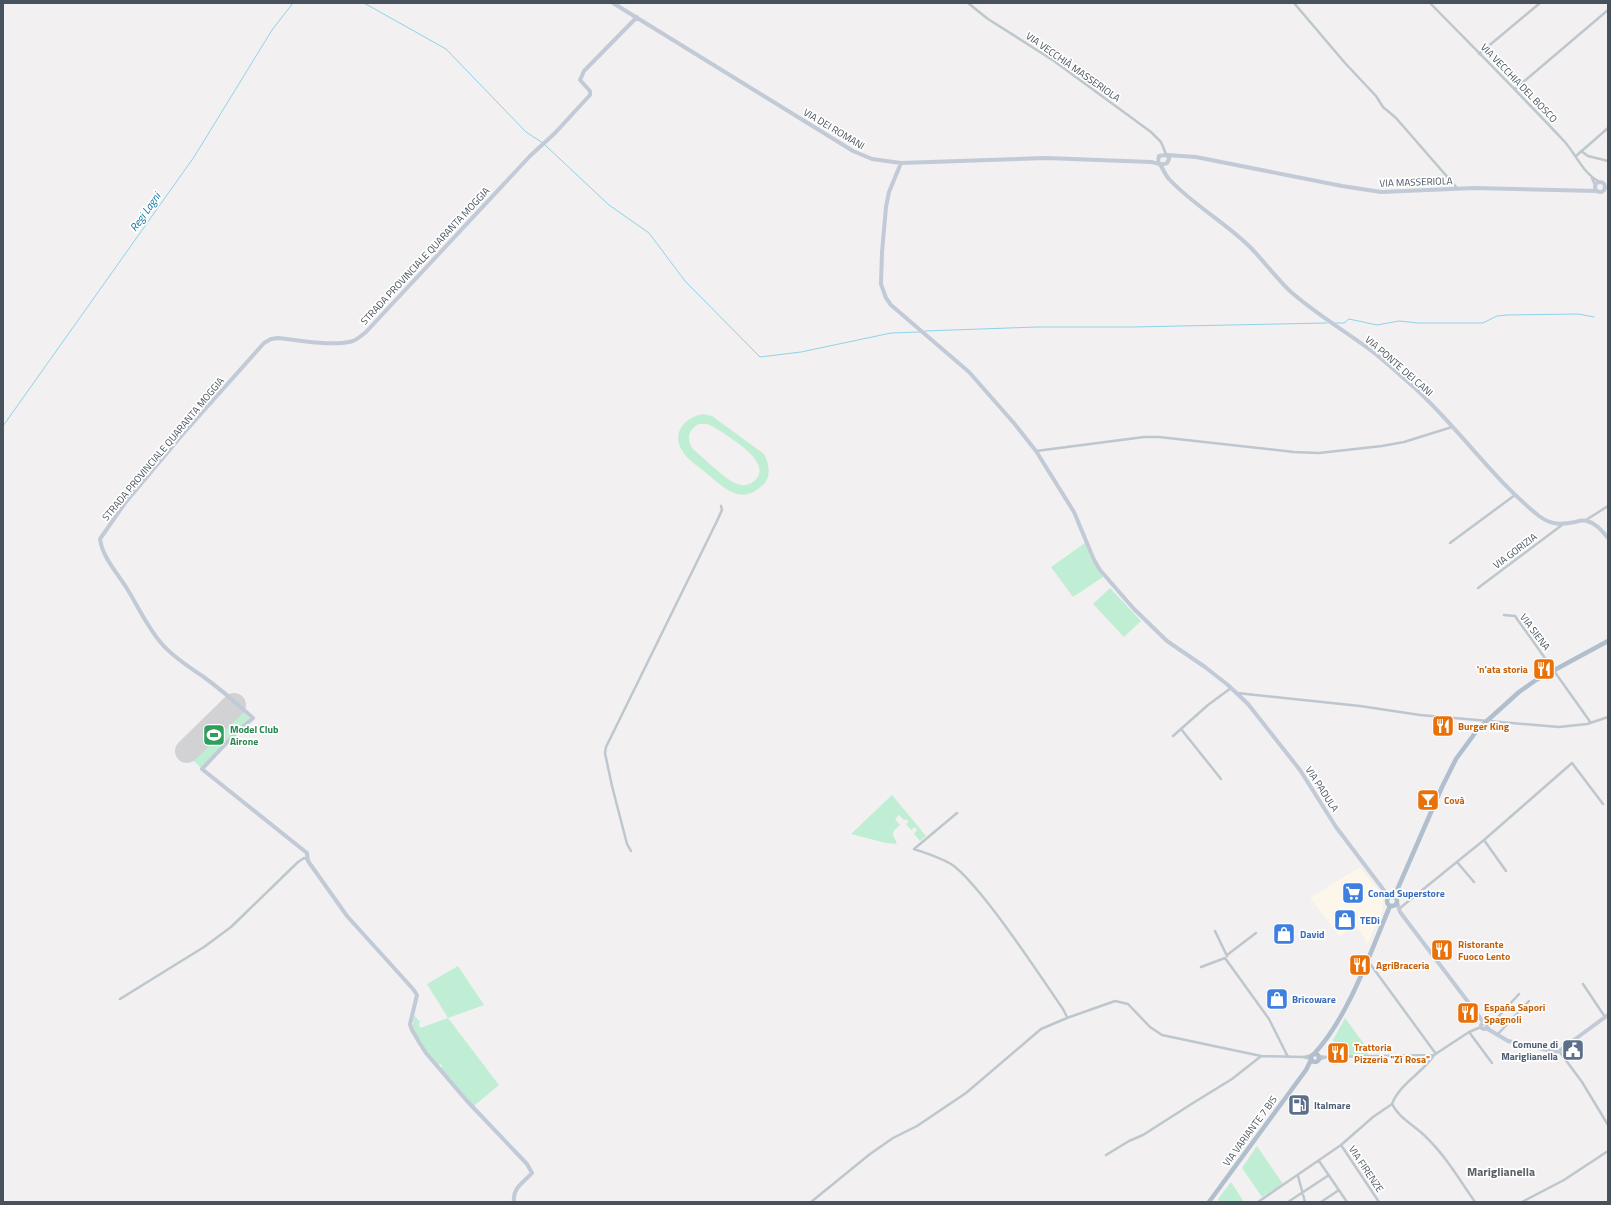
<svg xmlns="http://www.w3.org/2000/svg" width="1611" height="1205" viewBox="0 0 1611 1205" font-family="'Titillium Web',sans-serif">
	<rect width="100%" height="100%" fill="#f2f0f0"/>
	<!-- commercial -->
	<path fill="#fcf7ea" d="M1360,867l19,24 4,9 -1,11 -15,34 -3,-8 -9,-12 -15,12 -30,-39z"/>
	<!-- green -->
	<path fill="#c0eed4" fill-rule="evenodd" d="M704,414l8,2 52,38c5,9 7,20 1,29 -3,3 -6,6 -10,8 -19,12 -36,-8 -50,-19 -6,-5 -14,-10 -19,-16 -17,-19 -4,-39 18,-42zM699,424h8l5,2c13,9 66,37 41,56 -6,4 -12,4 -18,1 -11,-5 -33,-26 -43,-35 -6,-10 -3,-19 7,-24z
		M1085,543l7,18 11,16 -30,20 -22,-30z
		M1110,588l31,33 -17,16 -31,-33z
		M230,701l18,15 1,3 -48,49 -19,-19z
		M892,795l34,41 -6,5 -6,-7 3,-4 -2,-3 -4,3 -5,-6 3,-2 -3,-3 -2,1 -5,-5 -4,4 5,6c-12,10 -6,9 -3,19l-11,-1 -35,-9z
		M458,966l26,39 -36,13 51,67 -24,20h-2l-32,-37 1,-2 -1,-2 -2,1 -8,-8 -18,-27v-6l1,-9 6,7 -1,2 1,4 28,-10 -21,-34z
		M1345,1018l25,34h-2v3l-24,1 -11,-16z
		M1257,1146l26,38 -21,13 -20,-29z
		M1231,1182l13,20h-24l-2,-3z"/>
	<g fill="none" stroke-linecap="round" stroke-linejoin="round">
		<!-- stream -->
		<path stroke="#8ed2ea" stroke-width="1" d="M364,3l82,46 80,83 17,11
			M545,145l64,60 40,28 36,48 75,76 41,-5 90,-19 29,-1
			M1335,323h9l5,-4 28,6 22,-4 19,2h65l14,-7 10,-1 71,-1 16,3
			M925,331l112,-4h96l194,-4
			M3,426l191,-269 78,-127 21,-27"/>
		<!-- runway -->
		<path stroke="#d2d2d5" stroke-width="24" d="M187,751l47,-46"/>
		<!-- street -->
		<path stroke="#bec6ce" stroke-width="2.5" d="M968,3l20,16 66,42 97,71 10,10 5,12
			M1294,3l51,60 31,33 7,11 13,11 61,70
			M1430,3c45,46 90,91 134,138 12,13 19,33 36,41
			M1479,54l61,-51
			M1515,89l93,-79
			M1581,151l7,5 20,5
			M1576,156l32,-28
			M1592,178l3,7
			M1036,451l108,-14h15l135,15 25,1 63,-7 22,-4 48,-15
			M1586,520l22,-14
			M1450,543l65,-48
			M1478,588l84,-63
			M1504,615l11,1 76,107
			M1237,693l123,13 60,9 139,12 28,-3 21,-7
			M1181,729l40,50
			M1173,736l35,-31 23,-17
			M957,813l-43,36c12,4 25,8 37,15 11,7 19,18 28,28 31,37 57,78 84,117l4,8
			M1484,840l22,31
			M631,851l-4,-7 -15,-58 -7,-33 1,-6 111,-226 5,-11 -1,-4
			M1457,862l17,20
			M1400,908l84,-68 88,-77 31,41
			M1215,931l12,25
			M1227,955l29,-22
			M1368,961l68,93
			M1201,967l24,-9 44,61 19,38
			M1583,984l22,33
			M120,999l84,-52 27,-20 67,-65 6,-4 3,1
			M1487,1029l32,-35
			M1469,1032l23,31
			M1497,1035l32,-34
			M1559,1051l23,31 26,43
			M1434,1055c-11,18 -34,28 -42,49 7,14 22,21 33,32 20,19 34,43 50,66
			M1318,1056l8,1
			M1304,1057l8,-2
			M1318,1060l8,-3 108,-2 35,-23 12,-5
			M1341,1145l38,57
			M1106,1155l23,-14 14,-6 50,-32 39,-24 28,-22
			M1319,1161l28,41
			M1298,1176l7,26
			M811,1202l59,-48 23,-16 24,-12 49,-33 75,-64 26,-11 48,-17 13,3 22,23 12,8 99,21 42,1 8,2
			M1258,1202l83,-57 32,-28 19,-13
			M1288,1202l41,-27
			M1321,1202l18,-12
			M1522,1202l42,-22 44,-29"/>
		<!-- secondary -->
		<path stroke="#c1cad6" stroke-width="4" d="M613,3l240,148 19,8 29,4 145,-5 105,4c5,1 12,4 16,1l2,-4 -1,-3 -3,-1 -6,1 -1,6c5,5 6,12 11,17 24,26 56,43 81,68 14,14 26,31 41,45 24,21 52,38 78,57 16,12 32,27 48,41 43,40 76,89 122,126 12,9 22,9 36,6 4,-1 9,-2 12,-1 9,2 15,10 21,17
			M1167,155l29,2 146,29 39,6 93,-4 123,3
			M901,163l-12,29 -3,15 -4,45 -1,32 5,14 5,7 78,67 44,50 23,29 38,61 20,48 6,10 34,39 33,32 38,26 23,18 20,19 52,66 36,57 53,70
			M1595 187a5 5 0 1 1 10 0a5 5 0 1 1-10 0Z
			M1397,902l3,10 84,111
			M1481 1026a3 3 0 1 1 6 0a3 3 0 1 1-6 0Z
			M1486,1028l22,13 48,11 3,-1 49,-36
			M514,1202c-2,-14 10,-20 18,-29l-5,-9 -60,-63 -41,-48 -7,-11 -7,-12 -2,-6 7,-29 -4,-6 -66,-73 -39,-55 -1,-8 -105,-84 33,-35 18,-16c-16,-14 -31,-28 -48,-40 -14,-10 -31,-20 -43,-34 -15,-17 -24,-38 -36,-57 -9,-14 -24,-31 -26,-48l25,-36 57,-68 82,-92 7,-4 7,-1c21,2 56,9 75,3 5,-2 9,-6 13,-9l164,-176 25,-23 35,-38v-4l-10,-11 4,-9 53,-54"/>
		<!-- primary -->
		<path stroke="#b0becd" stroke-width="4.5" d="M1387 901a5 5 0 1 1 10 0a5 5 0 1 1-10 0Z
			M1394,897l48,-110 14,-28 22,-30 41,-37 17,-12 72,-39
			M1314,1054c35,-38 56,-101 76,-148
			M1311 1058a4 4 0 1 1 8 0a4 4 0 1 1-8 0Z
			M1209,1202l97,-132 5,-10"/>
	</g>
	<!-- icons -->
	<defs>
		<g id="restaurant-square" transform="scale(1.15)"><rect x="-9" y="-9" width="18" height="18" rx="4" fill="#e8710a" stroke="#fff"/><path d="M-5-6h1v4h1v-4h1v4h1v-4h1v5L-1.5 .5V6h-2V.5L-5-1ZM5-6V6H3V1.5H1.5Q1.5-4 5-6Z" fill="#fff"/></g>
		<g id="stadium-square" transform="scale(1.15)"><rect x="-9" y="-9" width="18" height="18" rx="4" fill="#2e9e5b" stroke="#fff"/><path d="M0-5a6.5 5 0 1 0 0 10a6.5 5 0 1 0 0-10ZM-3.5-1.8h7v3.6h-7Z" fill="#fff"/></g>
		<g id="bar-square" transform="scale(1.15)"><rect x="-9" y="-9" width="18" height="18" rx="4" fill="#e8710a" stroke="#fff"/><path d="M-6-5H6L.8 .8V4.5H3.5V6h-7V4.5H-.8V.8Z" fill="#fff"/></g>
		<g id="supermarket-square" transform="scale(1.15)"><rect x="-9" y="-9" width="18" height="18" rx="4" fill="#3f7fe0" stroke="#fff"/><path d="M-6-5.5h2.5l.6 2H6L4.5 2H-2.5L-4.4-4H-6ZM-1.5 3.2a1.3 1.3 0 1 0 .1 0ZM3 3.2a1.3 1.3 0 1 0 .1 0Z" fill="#fff"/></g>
		<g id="shop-square" transform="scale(1.15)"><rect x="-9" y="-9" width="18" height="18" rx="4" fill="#3f7fe0" stroke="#fff"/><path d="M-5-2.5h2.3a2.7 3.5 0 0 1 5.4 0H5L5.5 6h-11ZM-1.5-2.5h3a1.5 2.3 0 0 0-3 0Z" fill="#fff"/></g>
		<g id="civic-square" transform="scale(1.15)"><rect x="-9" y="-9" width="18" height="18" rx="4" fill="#5c6f8a" stroke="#fff"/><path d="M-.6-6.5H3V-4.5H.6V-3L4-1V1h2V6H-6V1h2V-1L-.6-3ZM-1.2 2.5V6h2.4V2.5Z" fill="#fff"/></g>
		<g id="fuel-square" transform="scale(1.15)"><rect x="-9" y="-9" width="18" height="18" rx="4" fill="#5c6f8a" stroke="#fff"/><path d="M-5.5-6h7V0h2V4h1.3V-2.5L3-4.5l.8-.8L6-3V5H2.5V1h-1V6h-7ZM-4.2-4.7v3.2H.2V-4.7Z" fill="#fff"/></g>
	</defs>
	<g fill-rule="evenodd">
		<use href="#restaurant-square" x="1544" y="669"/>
		<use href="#restaurant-square" x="1443" y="726"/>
		<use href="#stadium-square" x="214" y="735"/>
		<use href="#bar-square" x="1428" y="800"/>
		<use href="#supermarket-square" x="1353" y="893"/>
		<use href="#shop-square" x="1345" y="920"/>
		<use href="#shop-square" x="1284" y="934"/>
		<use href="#restaurant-square" x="1442" y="950"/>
		<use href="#restaurant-square" x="1360" y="965"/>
		<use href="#shop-square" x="1277" y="999"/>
		<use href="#restaurant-square" x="1468" y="1013"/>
		<use href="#civic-square" x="1573" y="1050"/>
		<use href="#restaurant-square" x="1338" y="1053"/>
		<use href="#fuel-square" x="1299" y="1105"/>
	</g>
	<g text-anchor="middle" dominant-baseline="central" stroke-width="3.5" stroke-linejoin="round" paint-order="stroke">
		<!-- street labels -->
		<g font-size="10" fill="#48525d" stroke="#fff">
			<text transform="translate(1073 67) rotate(35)">VIA VECCHIÀ MASSERIOLA</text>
			<text transform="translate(1519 83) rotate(46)">VIA VECCHIA DEL BOSCO</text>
			<text transform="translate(834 129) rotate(31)">VIA DEI ROMANI</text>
			<text transform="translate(1416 182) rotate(-2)">VIA MASSERIOLA</text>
			<text transform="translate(425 256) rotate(-47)">STRADA PROVINCIALE QUARANTA MOGGIA</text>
			<text transform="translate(1399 366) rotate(41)">VIA PONTE DEI CANI</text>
			<text transform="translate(163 449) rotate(-50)">STRADA PROVINCIALE QUARANTA MOGGIA</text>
			<text transform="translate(1515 551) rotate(-37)">VIA GORIZIA</text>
			<text transform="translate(1535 632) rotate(53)">VIA SIENA</text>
			<text transform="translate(1322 789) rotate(57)">VIA PADULA</text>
			<text transform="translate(1250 1131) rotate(-54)">VIA VARIANTE 7 BIS</text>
			<text transform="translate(1366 1169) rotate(56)">VIA FIRENZE</text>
		</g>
		<!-- food labels -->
		<g font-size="10" font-weight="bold" fill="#c56008" stroke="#fff" text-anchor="start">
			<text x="1528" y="669" text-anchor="end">'n'ata storia</text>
			<text x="1458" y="726">Burger King</text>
			<text x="1444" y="800">Covà</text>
			<text x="1458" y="944">Ristorante<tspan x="1458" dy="12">Fuoco Lento</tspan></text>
			<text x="1376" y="965">AgriBraceria</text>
			<text x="1484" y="1007">España Sapori<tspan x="1484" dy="12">Spagnoli</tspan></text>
			<text x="1354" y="1047">Trattoria<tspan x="1354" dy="12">Pizzeria "Zì Rosa"</tspan></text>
		</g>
		<!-- leisure labels -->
		<g font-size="10" font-weight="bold" fill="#27864d" stroke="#fff" text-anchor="start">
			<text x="230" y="729">Model Club<tspan x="230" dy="12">Airone</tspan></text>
		</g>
		<!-- shop labels -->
		<g font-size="10" font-weight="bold" fill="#366cbe" stroke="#fff" text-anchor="start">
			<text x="1368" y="893">Conad Superstore</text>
			<text x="1360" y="920">TEDi</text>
			<text x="1300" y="934">David</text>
			<text x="1292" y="999">Bricoware</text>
		</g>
		<!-- service labels -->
		<g font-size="10" font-weight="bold" fill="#4e5e75" stroke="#fff" text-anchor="end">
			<text x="1558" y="1044">Comune di<tspan x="1558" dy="12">Mariglianella</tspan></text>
			<text x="1314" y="1105" text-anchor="start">Italmare</text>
		</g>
		<!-- water labels -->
		<g font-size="11" font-style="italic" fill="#107ba0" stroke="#fff">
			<text transform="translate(145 212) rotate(-55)">Regi Lagni</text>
		</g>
		<!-- quarter labels -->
		<g font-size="12" font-weight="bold" fill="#5c6064" stroke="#fff">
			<text x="1501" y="1171">Mariglianella</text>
		</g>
	</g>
	<!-- border -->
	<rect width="1611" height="1205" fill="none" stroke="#48525d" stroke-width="8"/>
</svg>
